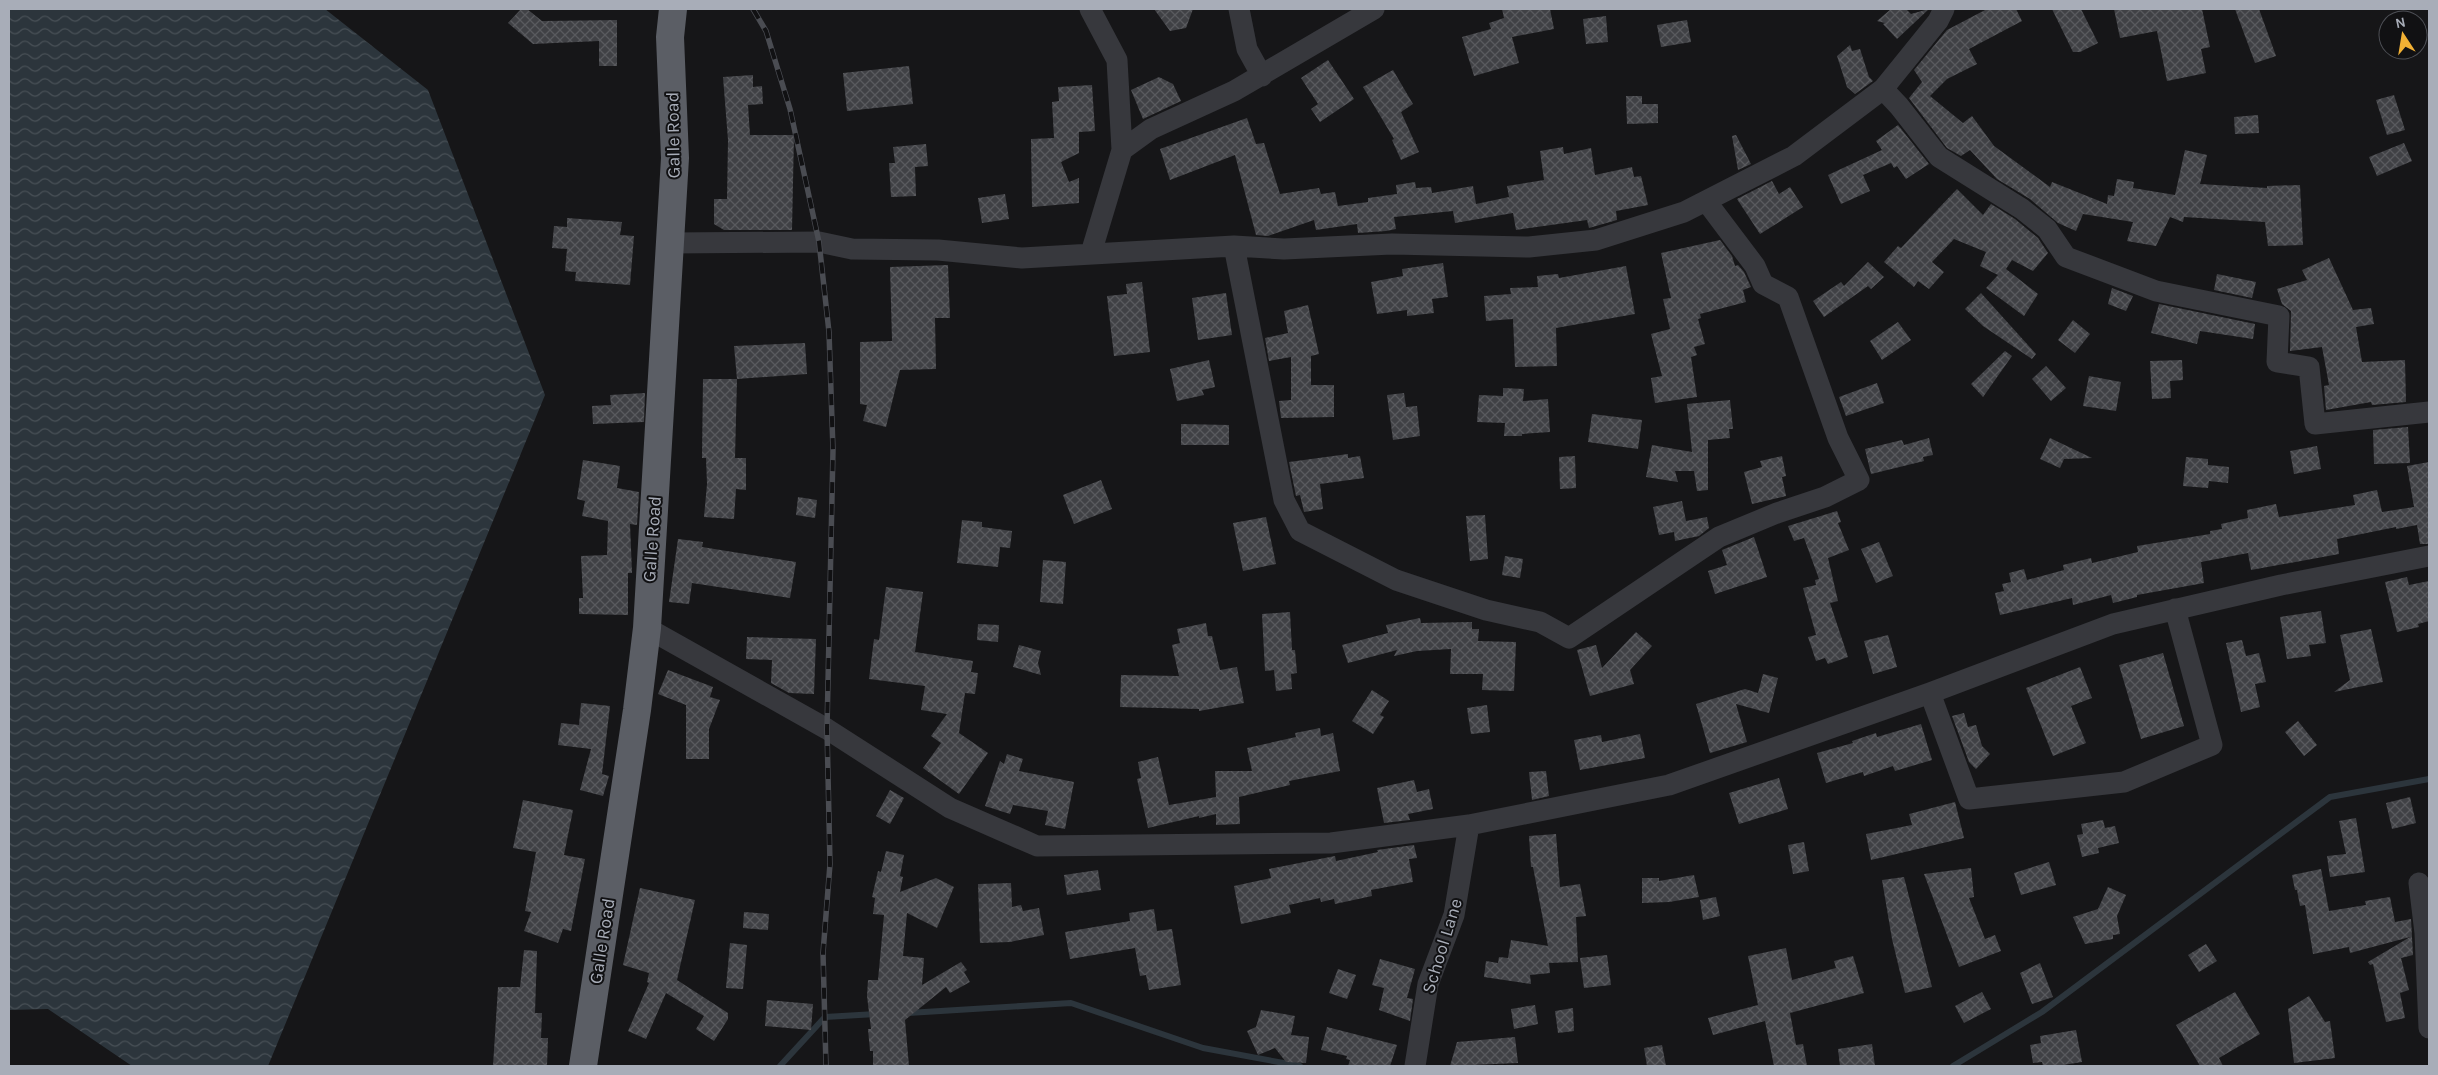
<svg xmlns="http://www.w3.org/2000/svg" width="2438" height="1075" viewBox="0 0 2438 1075" font-family="Karla,sans-serif">
	<defs>
		<pattern id="water-waves" width="16" height="10" patternUnits="userSpaceOnUse" patternTransform="scale(1.25)"><rect width="16" height="10" fill="#2c353c"/><path d="M0 5q4-4 8 0t8 0" fill="none" stroke="#485056"/></pattern>
		<pattern id="building-cross-hatch" width="8" height="8" patternUnits="userSpaceOnUse" patternTransform="scale(1.25)"><rect width="8" height="8" fill="#404145"/><path d="M0 0l8 8M0 8l8-8" fill="none" stroke="#595a5e"/></pattern>
	</defs>
	<rect width="100%" height="100%" fill="#161618"/>
	<!-- water -->
	<path fill="url(#water-waves)" d="M9,9h316l103,81 117,305 -277,671h-136l-84,-57 -39,1z"/>
	<g fill="none" stroke-linecap="round" stroke-linejoin="round">
		<!-- stream -->
		<path stroke="#2c353c" stroke-width="6" d="M908,1013l163,-10 132,45 97,18
			M780,1066l45,-49 51,-3
			M1953,1066l89,-54 288,-215 99,-18"/>
	</g>
	<!-- building -->
	<path fill="url(#building-cross-hatch)" d="M521,9h6l15,12 75,-1v46h-18v-25l-66,3 -25,-21z
		M1154,9h39l-7,19 -16,3z
		M1502,9h48l4,20 -42,8 7,26 -45,13 -12,-39 29,-8 -2,-6 15,-5z
		M1891,9h15l5,5 18,-5 -32,30 -14,-15 2,-1 -8,-2z
		M1987,9h29l6,12 -53,28 8,15 -30,15 -17,17 33,27 9,-7 22,30 56,41 2,-5 55,22 1,-9 6,1 3,-17 17,3 -1,6 42,7 10,-45 22,5 -7,29 67,4v-2l33,-1 3,60 -35,1 -3,-24 -81,-5 -1,5 -13,-5 -14,29 -29,-5 6,-19 -50,-8 -7,17 -18,-8 -28,-24 -33,-20 -27,-29 -9,6 -14,-8 -38,-50 13,-16 -8,-12 33,-40z
		M2052,9h29l17,34 -18,9h-7z
		M2114,9h88l8,38 -9,2 5,24 -39,8 -10,-50 -37,7z
		M2235,9h24l17,47 -21,7z
		M1606,16l2,26 -22,2 -3,-25z
		M1687,20l4,22 -30,5 -4,-22z
		M1850,45l2,6 8,-2 9,28 4,4 -18,13 -8,-7 -10,-31z
		M1328,60l26,39 -34,23 -9,-13 7,-5 -17,-26z
		M909,66l4,38 -66,7 -4,-38z
		M1393,70l20,34 -12,8 18,40 -18,8 -9,-20 2,-1 -31,-52z
		M753,75v12l9,-1 1,18 -15,1 2,30h44l-2,95h-68l-10,-6v-25h13l1,-59 -5,-63z
		M1159,77l14,7 8,17 -38,18 -12,-29z
		M1092,85l3,46 -16,1v21l-18,9 8,20 10,-4v25l-47,4 -1,-68 23,-1 -2,-36 7,-1 -1,-14z
		M2394,95l11,35 -18,5 -11,-35z
		M1626,96h16v8h16v19l-31,1z
		M2258,115l1,18 -24,1 -1,-17z
		M1247,118l9,26 8,-1 16,51 39,-6 2,6 14,-2 3,14 30,-4v-4l29,-4 -1,-9 19,-3 1,6 15,-1 1,6 41,-7 3,18 33,-7 -2,-11 37,-6 -4,-29 23,-4 1,7 27,-6 4,27 37,-8 2,10 7,-1 7,29 -32,6 1,9 -28,8 -2,-8 -71,10 -3,-17 -58,10 -2,-12 -59,6 2,12 -10,2 -28,2 -1,-9 -41,6 -2,-10 -46,16 -12,-1 -21,-80 -65,25 -10,-31z
		M1898,125l31,39 -23,15 -9,-13 -3,2 -3,-5 -28,12 7,16 -29,13 -13,-29 54,-25 -6,-9z
		M1736,135l15,29 -13,6 -6,-34z
		M2404,143l8,18 -35,15 -8,-19z
		M926,144l2,22 -13,1 1,29 -25,1 -2,-34h6l-2,-16z
		M1772,181l7,13 11,-7 13,20 -43,27 -23,-35z
		M1957,189l26,26 8,-11 24,15 23,19 10,15 -15,18 -21,-11 -6,9 32,25 -14,22 -38,-28 12,-13 -18,-9 6,-14 -32,-13 -22,23 12,10 -15,17 -11,-8 -4,6 -30,-25 14,-16 3,2z
		M1005,194l4,25 -27,4 -4,-25z
		M567,218l55,4 -2,13 14,1 -4,49 -55,-4 1,-9 -11,-1 2,-22 -15,-1 2,-22 13,1z
		M1720,240l12,16 3,10 3,-1 6,7 7,15 -8,3 3,12 -46,12 1,4 -3,1 7,25 -11,3 3,8 -6,2 6,40 -42,6 -4,-25 11,-2 -11,-42 19,-5 -7,-30 8,-1 -10,-45z
		M2329,258l24,52 18,-2 3,16 -18,3 6,35 43,-2 1,42 -34,3 -1,-3 -45,8 -2,-24 5,-1 -7,-38 -32,4 1,-40 -9,-7 -5,-15 30,-9 -5,-10z
		M1868,262l16,15 -13,12 -3,-3 -44,31 -11,-16 28,-19 3,4z
		M1443,263l5,34 -16,2 2,14 -27,3v-6l-30,4 -6,-32 32,-6 -1,-7z
		M948,265l2,53h-15l1,51 -36,1 -14,57 -23,-6 4,-16 -7,-1v-62l32,-1 -2,-74z
		M1626,266l9,48 -79,14 1,38 -42,1 -2,-48 -27,2 -2,-25 27,-2 -1,-6 28,-1 -1,-11 21,-2 1,4z
		M2217,274l39,8 -4,16 -38,-8z
		M1142,282l8,70 -36,4 -7,-60 20,-2 -1,-10z
		M2112,288l21,8 -7,15 -18,-7z
		M1226,293l6,42 -34,5 -6,-42z
		M1981,293l55,61 -4,5 -49,-33 -18,-17z
		M2159,304l96,20 -2,15 -53,-8 -3,13 -46,-11z
		M1308,305l11,49 -8,2v29h23v32l-53,1 -2,-17 12,-1v-43l-22,4 -4,-23 23,-5 -4,-22z
		M2073,320l17,14 -15,19 -17,-13z
		M1898,322l13,18 -29,20 -12,-19z
		M805,343l2,31 -70,5 -3,-33z
		M2005,351l7,5 -29,41 -12,-13z
		M1209,360l6,27 -13,3 2,5 -27,6 -7,-32z
		M2182,360l1,20 -13,1 1,17 -19,1 -2,-38z
		M2046,366l20,22 -15,13 -19,-22z
		M2089,376l32,6 -5,29 -33,-5z
		M703,379h34l-2,79h11v32l-10,-1 -2,30 -30,-2 3,-33 -1,-26h-4z
		M1877,383l7,20 -38,13 -7,-19z
		M1503,388l21,1 -1,12 25,-2 2,33 -28,2v2h-18l1,-13 -28,-1 2,-27 24,1z
		M645,393l-1,29 -51,2 -1,-18 19,-1 -1,-10z
		M1404,393l2,14 11,-1 3,30 -27,4 -6,-45z
		M1730,400l3,29h-4l1,9 -22,2v50l-11,1 -3,-20h-19l3,11 -32,-5 6,-32 40,7 -5,-48z
		M1592,414l50,6 -4,29 -50,-7z
		M1181,424l48,1v20h-48z
		M2408,427l2,36 -36,1 -1,-34z
		M1929,438l4,17 -10,2 1,4 -53,13 -6,-25 37,-9 2,5z
		M2050,438l42,20 -28,1 -4,9 -20,-9z
		M2317,446l4,23 -27,5 -4,-23z
		M1348,454v4l12,-2 4,22 -44,6 3,25 -19,3 -4,-17 -4,1 -7,-34z
		M1575,456l1,32 -16,1 -1,-32z
		M1782,456l4,20 -4,1 4,19 -34,8 -8,-32 18,-5 -2,-6z
		M2186,457l22,2v6l21,2 -1,16 -19,-2 -1,7 -25,-2z
		M583,460l37,6 -3,22 22,4 -2,33 -7,-1 2,49h-4v42l-49,-1v-16h4l-2,-42 26,-1 1,-34 -26,-5 3,-15 -8,-2z
		M2429,462v82h-9l-3,-19 -21,4v-2l-59,12 2,15 -88,16 -3,-17 -47,9 3,21 -67,12v2l-24,6 -2,-8 -38,10 -1,-7 -72,17 -5,-22 9,-2 -2,-7 9,-2 -2,-9 15,-4 3,11 37,-10 -1,-5 28,-7 1,5 46,-11 -1,-6 73,-12v-3l12,-2 -1,-5 27,-6 -1,-8 29,-6 3,13 76,-12 -2,-10 24,-5 5,22 32,-5 -7,-41z
		M1101,480l11,29 -38,15 -11,-29z
		M798,497l19,3 -2,18 -19,-3z
		M1682,501l4,20 21,-4 2,11 -10,8 -24,5 -1,-9 -15,3 -6,-28z
		M1837,511l4,11 -3,1 11,27 -21,8 10,43 -8,2 18,54 -20,7 -3,-6 -9,3 -8,-24 8,-2 -13,-47 13,-3 -1,-5 4,-1 -15,-41 -10,3 -6,-15z
		M1485,515l3,44 -18,2 -4,-45z
		M1266,517l10,47 -33,7 -10,-48z
		M962,520l20,2v5l30,4 -2,17 -10,-1 -2,20 -41,-4z
		M1754,537l13,40 -52,17 -7,-23 19,-6 -5,-15z
		M678,539l25,3 -1,5 94,15 -6,36 -98,-15 -3,21 -20,-2z
		M1879,542l14,34 -17,7 -15,-34z
		M1505,556l18,3 -3,19 -18,-3z
		M1043,560l23,2 -3,42 -23,-2z
		M2407,577l2,8 20,-4v40l-11,3 1,3 -22,5 -12,-50z
		M886,587l37,5 -8,60 58,9 -2,11 7,1 -3,21 -10,-1 -6,40 29,20 -29,41 -36,-26 18,-25 -10,-7 16,-22 -26,-4 4,-24 -56,-7 5,-40 5,1z
		M2321,611l5,32 -17,2 2,11 -24,3 -7,-42z
		M1290,612l2,38h3l2,23 -6,1 1,15 -16,2 -2,-21 -9,1 -3,-57z
		M1420,618l1,5 51,-1v7h7l-1,12 38,1 -2,49 -32,-1 1,-16h-33l1,-25 -34,2 -23,5 3,-6 -49,13 -6,-18 46,-12 -2,-8z
		M1206,623l2,13h4l8,34 17,-3 7,36 -45,8v-2l-79,-2 1,-32 58,1 -7,-31 8,-2 -3,-14z
		M978,624l21,1 -1,17 -21,-2z
		M2371,629l12,53 -49,10 16,-12 -10,-45z
		M1636,632l16,14 -22,24 4,14 -44,12 -13,-46 19,-5 6,23z
		M1888,635l9,32 -24,7 -9,-33z
		M747,637l69,2 -2,55 -25,-1 -18,-10 1,-23 -26,-1z
		M2242,640l4,16 13,-3 7,29 -11,2 5,23 -19,5 -15,-69z
		M1019,645l22,6 -3,12 3,12 -28,-8z
		M2163,653l21,73 -43,13 -22,-74z
		M2080,667l12,31 -21,8 15,37 -33,13 -27,-68z
		M668,670l45,17 -3,10 10,3 -11,29v30h-23v-54l-28,-11z
		M1763,674l15,4 -9,35 -33,-9 11,38 -37,11 -14,-49 49,-15 13,4z
		M1372,690l17,11 -9,14 4,2 -11,17 -21,-13z
		M581,703l29,3 -8,68 7,2 -6,20 -23,-6 11,-41 -33,-4 3,-22 18,2z
		M1487,705l3,27 -19,2 -4,-26z
		M1964,713l4,14 8,-2 6,21 8,8 -14,15 -7,-7 -17,-46z
		M2298,721l19,24 -13,11 -19,-24z
		M1921,724l11,36 -37,11 -2,-5 -29,10 -1,-4 -37,11 -9,-30 36,-10 -1,-2 24,-8 1,4z
		M1320,728l1,8 12,-3 7,38 -51,10 1,4 -51,12 1,27 -24,1v-11l-17,4v-2l-51,12 -11,-49 4,-1 -3,-16 20,-5 11,48 47,-8 -1,-26h37l-5,-23 49,-11 -1,-4z
		M1640,734l5,24 -65,12 -6,-30 27,-5 1,7z
		M1007,754l16,5 -4,12 55,11 -9,47 -20,-4 3,-14 -35,-6 -3,9 -25,-8 15,-45 4,3z
		M1546,771l3,25 -17,4 -3,-28z
		M1779,778l9,31 -49,15 -10,-31z
		M1414,780l3,12 12,-3 4,20 -25,5 2,6 -26,3 -7,-35z
		M890,790l14,8 -14,26 -14,-8z
		M2410,797l6,26 -24,6 -6,-26z
		M523,800l50,10 -9,45 21,4 -14,72 -8,-2 -5,14 -34,-12 7,-19 -6,-1 11,-59 -23,-4z
		M1955,802l9,36 -93,22 -5,-26 46,-9 -3,-11z
		M2356,818l9,54 -35,5 -3,-21 19,-2 -7,-33z
		M2103,820l2,8 10,-2 4,17 -21,5 1,5 -17,4 -5,-22 6,-1 -2,-10z
		M1556,834l4,53 20,-3 6,32 -10,1 2,45 -29,1 1,10 -20,2 1,9 -47,-7 2,-16 12,2 1,-6 9,1 3,-18 37,6 -15,-79h-2l-2,-31z
		M1804,842l5,29 -16,3 -5,-29z
		M1414,845l3,13 -8,1 4,23 -42,8 1,6 -37,8 -1,-5 -13,3 -1,-4 -31,7 2,8 -50,11 -7,-38 37,-8 -2,-9 66,-13 1,5 42,-9 -1,-2z
		M886,851l18,4 -4,21 3,1 -3,15 36,-14 18,9 -17,41 -30,-15 -4,43 21,2 -2,27 39,-23 6,8 -3,2 6,10 -20,11 -4,-6 -41,33 4,46h-36v-15h-3l-2,-22h3l-4,-33 1,-16h10l6,-65 -11,-1 2,-16 -3,-1 6,-26 3,1z
		M2049,862l7,23 -35,10 -7,-22z
		M1971,868l3,29 -5,1 16,41 10,-4 6,16 -42,16 -35,-93z
		M2321,869l8,42 37,-6 -1,-4 25,-4 5,25 16,-3 2,36 -12,3 8,32 -9,3 5,25 -19,4 -13,-58 -3,1 -2,-3 42,-25 -60,16 -1,-6 -36,7 -8,-49 -5,1 -3,-16h-2l-3,-15z
		M1098,870l3,20 -34,5 -3,-20z
		M1694,875l5,22 -30,5 -27,1v-25h17v3z
		M1904,877l28,110 -27,6 -13,-54 -10,-59z
		M1011,883l1,24 9,-2 2,6 16,-3 5,27 -34,7 -30,1 -2,-59z
		M2108,887l18,8 -9,21 3,18 -7,1v4l-28,5 -12,-27 25,-8z
		M640,888l55,12 -18,80 51,33v6l-14,22 -18,-12 8,-13 -38,-23 -20,46 -18,-8 21,-48 -2,-1 2,-9 -26,-8z
		M1716,897l4,19 -17,4 -3,-20z
		M1154,909l3,22 15,-2 9,56 -32,5 -3,-15 -6,1 -5,-28 -65,11 -5,-27 65,-11 -1,-8z
		M744,912l25,2 -1,16 -25,-2z
		M730,943l17,2 -4,44 -17,-1z
		M2206,944l11,17 -18,11 -11,-17z
		M1786,948l6,32 44,-12 -2,-7 19,-5 11,37 -74,20 6,32 7,-1 4,22h-33l-9,-45 -52,14 -5,-17 50,-13 -10,-49z
		M524,950l13,1 -2,62h7l-1,25h7l-1,28h-54l5,-79h22z
		M1607,955l4,30 -27,3 -4,-30z
		M1380,959l35,10 -8,29 6,1 -3,22 -31,-11 5,-22 -12,-3z
		M2040,963l13,34 -21,7 -12,-31z
		M1338,969l18,6 -9,24 -18,-6z
		M1982,992l9,17 -27,14 -9,-17z
		M2235,992l25,42 -41,24 4,8h-23l-24,-41z
		M2309,996l16,26 5,-1 5,37 -41,5 -6,-54z
		M767,1000l46,4 -2,26 -46,-4z
		M1535,1005l3,19 -24,5 -3,-20z
		M1573,1008l1,23 -16,2 -3,-22z
		M1261,1010l34,6 -4,19 18,2 -3,26 -20,-1 -11,-14 -17,7 -11,-24 9,-4z
		M1327,1027l70,18 -7,21h-42l2,-6 -4,-1 1,-3 -26,-6z
		M2076,1030l6,32 -25,4h-14l-1,-4 -9,1 -3,-18 11,-2 -1,-7z
		M1515,1037l3,26 -68,3 7,-24z
		M1872,1044l3,22h-35l-2,-17z
		M1662,1045l4,21h-19l-3,-18z"/>
	<g fill="none" stroke-linecap="round" stroke-linejoin="round">
		<!-- minor -->
		<path stroke="#37383d" stroke-width="21" d="M1090,9l27,51 5,90
			M1239,9l8,40 15,27
			M1883,89l16,17 40,51 83,52 25,20 19,28 90,34 123,25 -2,46 32,5 6,57 114,-12
			M671,243l148,-1 33,7 86,1 84,8 212,-12 50,3 108,-5 137,3 67,-7 88,-28 110,-56 89,-67 55,-68 6,-12
			M1234,246l50,254 16,31 96,49 90,30 54,12 29,16 150,-101 58,-24 48,-16 34,-17 -21,-42 -50,-141 -25,-13 -8,-18 -49,-65
			M1091,253l31,-103 29,-21 83,-38 140,-82
			M647,628l180,101 123,79 87,38 294,-3 138,-18 200,-40 261,-92 183,-69 168,-39 148,-29
			M1930,693l39,106 155,-17 88,-37 -37,-136
			M2419,883l6,50 4,95
			M1415,1066l13,-82 26,-69 15,-90"/>
		<!-- trunk -->
		<path stroke="#5b5e65" stroke-width="28" d="M583,1066l54,-356 10,-82 28,-470 -5,-121 3,-28"/>
		<!-- rail casing -->
		<g stroke="#4a4c52" stroke-width="5.5">
			<path id="rail" d="M753,9l13,22 24,78 29,133 10,90 4,118 -6,279 3,135 -7,89 3,113"/>
		</g>
		<!-- rail -->
		<use href="#rail" stroke="#111113" stroke-width="4" stroke-dasharray="11" stroke-linecap="butt"/>
	</g>
	<g text-anchor="middle" dominant-baseline="central" stroke-width="4" stroke-linejoin="round" paint-order="stroke">
		<!-- street labels -->
		<g font-size="18" fill="#a8adb8" stroke="#111113">
			<text transform="translate(673 135) rotate(-91)">Galle Road</text>
			<text transform="translate(652 539) rotate(-86)">Galle Road</text>
			<text transform="translate(602 941) rotate(-81)">Galle Road</text>
			<text transform="translate(1442 946) rotate(-73)">School Lane</text>
		</g>
	</g>
	<!-- border -->
	<rect width="2438" height="1075" fill="none" stroke="#a8adb8" stroke-width="20"/>
	<!-- north arrow -->
	<g transform="translate(2403 35) rotate(348)"><circle r="24" fill="#111113" stroke="#4d4f55"/>
	<path d="M0-4L9 19L0 12L-9 19Z" fill="#f2b134"/>
	<text y="-8" font-size="14" font-weight="bold" text-anchor="middle" fill="#a8adb8">N</text>
	</g>
</svg>
